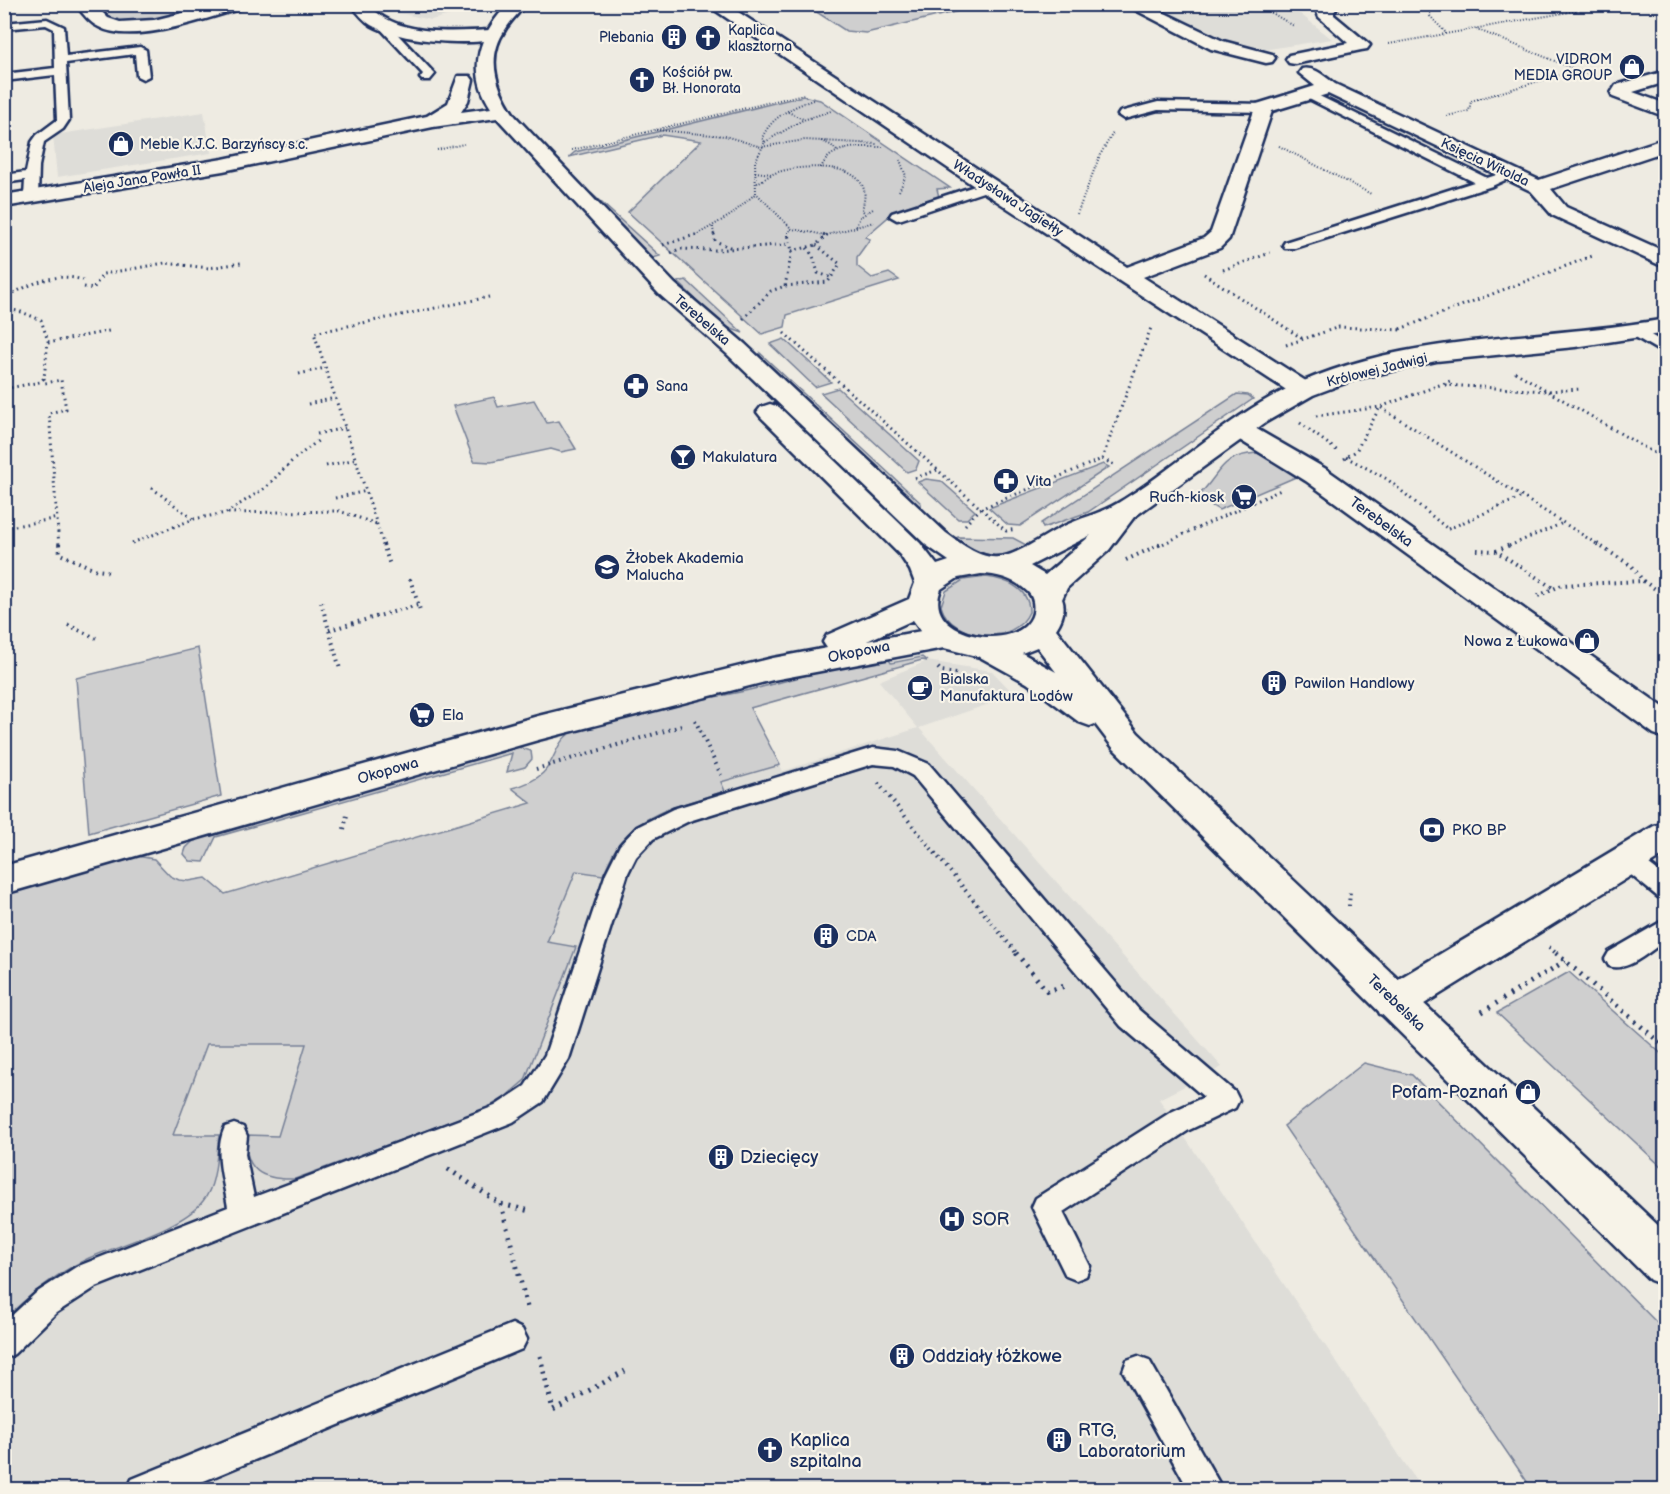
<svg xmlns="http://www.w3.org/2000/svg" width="1670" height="1494" viewBox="0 0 1670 1494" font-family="'Balsamiq Sans',sans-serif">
	<rect width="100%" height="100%" fill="#eeebe2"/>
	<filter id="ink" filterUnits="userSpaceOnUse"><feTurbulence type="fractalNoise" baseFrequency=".0167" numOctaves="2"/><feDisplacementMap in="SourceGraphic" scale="12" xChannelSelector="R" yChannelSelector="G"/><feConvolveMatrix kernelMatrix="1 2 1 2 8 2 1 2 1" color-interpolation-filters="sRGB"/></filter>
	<g filter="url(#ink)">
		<!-- built -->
		<path fill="#deddd8" d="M394,5v-1l82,1 -11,6 -34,9 -36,-8 -5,-5z
			M1150,5h157l-8,8 33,26 -75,12 -38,-13z
			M204,112l7,41 -154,24 -4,-42z
			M927,661l65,10 23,24 -96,33 303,339 -63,32 263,390 -1417,1v-492l775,-233 3,6 135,-43 -39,-47z"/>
		<!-- green -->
		<path fill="#cfcfcf" stroke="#757f96" stroke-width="1.5" d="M95,5h129l-81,18 -26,1z
			M810,5l173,-1 1,1 -118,28 -20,-2 -31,-20 4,-1z
			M803,96l17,4 130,88 -13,1 2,8 -46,16 -28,24 5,2 -13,18v9l15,12 17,-5 10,7 -112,35 -2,12 -23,7 -134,-122 73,-71 -39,-6 -93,22 6,-5z
			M591,193l69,63 -7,2 -25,-23z
			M686,280l57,53 -20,-7 -45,-44z
			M784,339l47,43 -16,5 -45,-43z
			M760,353l161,150 1,11 -162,-155z
			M838,388l81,73 -3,8 -9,3 -86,-79z
			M1237,394l11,1 5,4 -165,113 -45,16 -2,-5z
			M494,397l4,10 36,-7 13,23 12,-2 17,28 -15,3 -10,-3 -60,13 -17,-1 -21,-55z
			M1257,453l18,6 23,17 -79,34 -22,-13c25,-24 21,-41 60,-44z
			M1103,464l6,3 -89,59 -12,-1 -19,-17z
			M926,479l15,2 34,30 -8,8h-9l-40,-37z
			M958,537l55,1 19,10c-34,12 -50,9 -81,-8z
			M986,577c19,2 44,11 43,35 -14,34 -78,29 -88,-6l5,-15 17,-11z
			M198,648l23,148 -132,37 -13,-155z
			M886,654l5,9 31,-6 5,4 -5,-1 -172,48 30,57 -59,17 4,9c-36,12 -79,19 -104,50 -8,10 -13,23 -18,34l-27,-4 -29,71 29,5 -51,133 -21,18 -17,10 -192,71c-33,1 -51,-8 -49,-44l32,1 28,-92h-99l-34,91h46c-3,21 -2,49 -16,66 -21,27 -82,43 -114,57 -32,15 -59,36 -84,61v-425l132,-38 17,3 16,17 9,4 10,1 17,-3 19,16 306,-91 -19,-15c55,-13 31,-46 68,-60 57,-21 119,-26 178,-40 43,-11 85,-23 128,-34z
			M515,746l16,5 1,8 -7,8 -18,5 5,-19 -296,84 -12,25 -14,-1 -6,-7 2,-6 9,-9z
			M1569,972l96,85v113l-168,-157z
			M1364,1063l48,12 253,256v158h-133l-248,-363z"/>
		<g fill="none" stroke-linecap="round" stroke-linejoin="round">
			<!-- lane casing -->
			<g stroke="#1b2f5e" stroke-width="5">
				<path id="lane" d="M47,19l17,8 2,29 74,-9 6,3 3,26 -6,3 -6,-3 -2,-22 -69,9 3,57 -6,9 -19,13 -5,24 -1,31 -7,4 -7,-4 1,-17 -21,3v-8l22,-3 6,-30 5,-7 20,-15 -2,-45 -51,6v-7l51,-6 -1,-39 -8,-4 -42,4v-6z
					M383,22l4,1 46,49 2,2 -5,6h-8l-2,-2 3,-4 -44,-47v-4z
					M1307,90l180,88 25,-8 6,4 -26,12 -197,62h-10l-2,-3 2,-3 189,-60 -171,-86 -2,-2z
					M1158,102l106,2 6,4 -6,4 -106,-2 -34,9 -6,-4 2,-3z
					M987,182l5,1 2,3 -2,3 -90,30 -5,1 -7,-4 2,-3z
					M1637,327l29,17v11l-34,-20 -3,-3 3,-3z
					M873,748l25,3 31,13 210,246 96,82 4,8 -4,8 -46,22 -126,82 27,54 -4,10 -10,4 -10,-4 -34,-69 4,-9 135,-86 33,-15 -83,-71 -208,-250 -19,-10 -21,-2 -184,57 -36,18 -17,18 -8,16 -59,186 -26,43 -30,20 -417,165 -40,26 -42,41 -10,5v-36l32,-30 40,-26 152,-60c-4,-26 -15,-54 -3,-80l9,-3 9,3 4,9 -2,18 9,43 241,-91 30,-20 20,-31 61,-182 14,-28 17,-18 36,-18z
					M1627,850l8,3 31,24v22l-8,-2 -39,-32 -3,-6 3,-6z
					M1666,919v21c-16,11 -39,33 -57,26l-4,-7 4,-7z
					M512,1324l10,5 5,10 -5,10 -340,141h-55l5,-11z
					M1138,1356l11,4 74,130h-34l-66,-119 4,-11z"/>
			</g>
			<!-- street casing -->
			<g stroke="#1b2f5e" stroke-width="5">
				<path id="street" d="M76,4h18l14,14 12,4 34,-2 65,-16h29l-2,3c-37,10 -112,39 -147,20 -9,-4 -17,-14 -23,-23z
					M351,4h17c28,33 84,28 123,26l6,1 3,4 -3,4c-31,7 -98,2 -126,-14 -8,-5 -14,-13 -20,-21z
					M706,4h20l401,263 77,-29 7,-6 44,-124 2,-4 58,-18 -16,-13 3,-4c13,-3 23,8 33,15l204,96 127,-42v13l-115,38 15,18 100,45v16l-114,-53 -21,-24 -203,-97 -56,17 -43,128 -9,9 -77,29 169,108 4,5 -4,5 -9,3 -9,-3 -314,-205z
					M1124,4h22l77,37 49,13 3,4 -3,4 -6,1 -55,-14z
					M1323,4h17l-6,8v3l36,30 -3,4 -6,1 -66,14 -6,-1 -3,-4 3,-4 59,-12 -29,-26 -2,-5z
					M1666,71v11l-33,10 33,12v13l-53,-20 -2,-4 5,-8z
					M1239,421l9,3 78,45 340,240v29l-12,-4 -348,-253 -76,-47 -4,-5 4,-5z
					M1666,823v31l-258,160 -14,5 -14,-5 -5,-12 5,-12 274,-164z"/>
			</g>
			<!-- secondary casing -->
			<g stroke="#1b2f5e" stroke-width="5">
				<path id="secondary" d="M508,4h18c-7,9 -15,16 -21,26 -20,29 -8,60 10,86l160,168 70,60 201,189c14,10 34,26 52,24 18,-1 46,-21 62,-29 19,-10 40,-14 58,-25 53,-32 99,-76 153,-106 119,-66 264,-55 395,-78v14l-91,14 -139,14 -80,18 -43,16 -47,27 -132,95 -25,33 -42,38 -5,11c4,10 0,21 -6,30l82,104 528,500v53l-16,-6 -536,-531 -19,-25 -5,2 -11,-4 -52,-39 -47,-26 -36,-9 -171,32 -235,60 -534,154v-28l534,-150 235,-58 54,-10 -4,-6 4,-7 82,-36 6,-16 -5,-13 -10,-15 -139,-138 -4,-5 4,-5 9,-3 9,3 141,136 17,22 12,-4 -23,-16 -199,-191 -68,-60 -162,-176 -64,9 -210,44 -219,36v-12l219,-36 204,-43 21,-13 10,-27h12l3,4 -5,21 -7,11 30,-4c-25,-38 -12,-73 17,-104zM1091,535l-46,40 -15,-9zM981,574c17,0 35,6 47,18 6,6 6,14 5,21 -11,42 -113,26 -92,-24l17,-11zM913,620l8,11 -54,10zM1037,647l19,25 -34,-19z"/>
			</g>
			<!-- path-far3 -->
			<path stroke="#1b2f5e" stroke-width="2" stroke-dasharray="1 2" stroke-linecap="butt" d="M1284,4l-19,5 29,17
				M1431,4l-1,12 16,17
				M1476,29l123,50
				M1389,44l225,-40
				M813,100c-21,7 -42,17 -51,38l3,4 -10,20 1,31 36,36 33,6
				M788,112l15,7
				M1447,116l22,-5 2,-10 106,-31
				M656,130l69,6 36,11 44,-7 72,4
				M821,141l10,4 7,7
				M765,142l38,-22 28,-9
				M1279,146l92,48
				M437,150l27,-6
				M572,150l232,-56
				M821,168c10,-24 40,-21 62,-21
				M755,172l17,2
				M757,183c7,-3 13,-9 21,-11 20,-6 70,-10 83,11 6,9 3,18 1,27l3,3
				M899,191l7,-15 -6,-16
				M1077,214l23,-59 13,-22
				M856,226l4,-9 13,-8
				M713,227l1,9
				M695,236l36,-21 25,-22
				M788,236v-4l4,-3
				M824,236l50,-14"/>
			<!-- path-far2 -->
			<path stroke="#1b2f5e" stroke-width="3" stroke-dasharray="1.5 4" stroke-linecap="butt" d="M714,234l1,7 17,7
				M823,234l2,1
				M663,245l35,-11
				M807,248l6,8 5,17 12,4
				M792,251l24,-6 12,-11
				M671,253l8,-4 38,1 72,-6
				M1223,270l47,-17
				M1204,274l99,65
				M785,286l7,-35 -4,-17
				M84,287l9,2 10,-15 62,-11 44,5 32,-5
				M4,298c25,-13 50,-27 79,-18
				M4,309l15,2 22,9 7,21 -4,37 -4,4 -36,7
				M743,319l28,-28 14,-5 43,-4 12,-18 -24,-19
				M1400,329l195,-74
				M784,333l222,198 10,-2
				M48,343l61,-12
				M1286,345l53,-18 63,3
				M1515,372l151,88
				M299,374l26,-6
				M44,378l1,5 16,-3 5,29 -17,4 10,133
				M1445,385l102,6 34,-2
				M308,404l27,-6
				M1316,416l64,-9 220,139
				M1300,423l39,29
				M317,434l28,-6
				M1346,457l41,22 62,51
				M1102,459l50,-134
				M1344,459l12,-8 24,-44 73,-27
				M326,466l30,-7
				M915,478l22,-8
				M152,488l41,31
				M335,498l32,-7
				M228,513l111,-2 38,13
				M965,525l15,-16 122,-50 15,7
				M4,528l54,-10
				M1448,529l74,-32
				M132,543l62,-24 32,-6 39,-25 28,-28 26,-20
				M384,546l-70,-213 175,-36
				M1158,546l125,-57
				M1509,546l54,-23"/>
			<!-- path-far1 -->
			<path stroke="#1b2f5e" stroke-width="4" stroke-dasharray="1.5 4.5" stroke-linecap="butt" d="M59,544l1,10 37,16 15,2
				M383,544l7,21
				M1597,544l35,22 11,15 23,15
				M1477,550l19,1 57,37
				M1496,551l16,-7
				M1126,560l35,-16
				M410,579l10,31
				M1538,596l24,-11 80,-4
				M321,602l19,67
				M68,625l28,13
				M329,630l89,-25
				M938,668l3,3 16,2
				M695,720l26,55
				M536,769l149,-44
				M878,783l140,172
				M344,829l3,-14
				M1349,906l1,-16
				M1549,947l9,8"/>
			<!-- path -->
			<path stroke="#1b2f5e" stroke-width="5" stroke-dasharray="2 6" stroke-linecap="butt" d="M1016,953l31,38 18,-5
				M1556,953l110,95
				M1482,1012l83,-51
				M448,1169l53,35 29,7
				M501,1204l27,107
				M540,1356l13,54 72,-39"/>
			<!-- lane -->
			<use href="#lane" fill="#f7f3e8" fill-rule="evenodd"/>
			<!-- street -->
			<use href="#street" fill="#f7f3e8" fill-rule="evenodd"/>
			<!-- secondary -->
			<use href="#secondary" fill="#f7f3e8" fill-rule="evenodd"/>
		</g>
	</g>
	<!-- icons -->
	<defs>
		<g id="building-disc" transform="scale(1.35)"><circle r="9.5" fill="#1b2f5e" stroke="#f7f3e8"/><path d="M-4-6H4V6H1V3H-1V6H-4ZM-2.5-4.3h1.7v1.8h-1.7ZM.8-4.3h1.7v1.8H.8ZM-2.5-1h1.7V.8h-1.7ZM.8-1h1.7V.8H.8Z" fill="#fff"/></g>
		<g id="church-disc" transform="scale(1.35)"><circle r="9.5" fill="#1b2f5e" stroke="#f7f3e8"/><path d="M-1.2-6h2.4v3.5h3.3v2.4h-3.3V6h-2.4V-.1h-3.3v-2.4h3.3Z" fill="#fff"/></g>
		<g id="shop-disc" transform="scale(1.35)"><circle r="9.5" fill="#1b2f5e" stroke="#f7f3e8"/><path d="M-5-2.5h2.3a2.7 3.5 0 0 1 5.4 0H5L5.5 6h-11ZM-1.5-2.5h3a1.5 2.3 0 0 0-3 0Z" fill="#fff"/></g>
		<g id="pharmacy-disc" transform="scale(1.35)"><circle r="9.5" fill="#1b2f5e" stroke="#f7f3e8"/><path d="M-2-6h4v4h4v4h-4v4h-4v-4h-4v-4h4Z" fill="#fff"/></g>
		<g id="bar-disc" transform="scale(1.35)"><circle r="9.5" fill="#1b2f5e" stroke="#f7f3e8"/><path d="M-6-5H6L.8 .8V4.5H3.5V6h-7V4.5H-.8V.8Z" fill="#fff"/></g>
		<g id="supermarket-disc" transform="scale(1.35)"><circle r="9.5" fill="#1b2f5e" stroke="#f7f3e8"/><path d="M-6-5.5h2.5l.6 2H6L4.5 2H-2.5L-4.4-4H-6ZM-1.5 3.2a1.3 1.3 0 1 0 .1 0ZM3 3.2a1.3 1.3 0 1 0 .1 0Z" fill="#fff"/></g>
		<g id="school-disc" transform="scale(1.35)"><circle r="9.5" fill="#1b2f5e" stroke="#f7f3e8"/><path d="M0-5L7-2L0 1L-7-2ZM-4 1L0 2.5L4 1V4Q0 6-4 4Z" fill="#fff"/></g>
		<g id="cafe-disc" transform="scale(1.35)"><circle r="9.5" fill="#1b2f5e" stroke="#f7f3e8"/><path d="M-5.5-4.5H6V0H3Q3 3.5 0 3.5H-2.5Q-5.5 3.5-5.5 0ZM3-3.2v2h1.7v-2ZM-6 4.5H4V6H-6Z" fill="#fff"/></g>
		<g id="bank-disc" transform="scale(1.35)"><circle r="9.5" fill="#1b2f5e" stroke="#f7f3e8"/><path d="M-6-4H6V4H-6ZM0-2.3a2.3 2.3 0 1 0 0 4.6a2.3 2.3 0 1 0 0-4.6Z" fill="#fff"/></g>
		<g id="hospital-disc" transform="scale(1.35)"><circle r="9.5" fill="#1b2f5e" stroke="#f7f3e8"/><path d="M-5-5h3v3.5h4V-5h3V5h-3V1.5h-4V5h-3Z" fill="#fff"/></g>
	</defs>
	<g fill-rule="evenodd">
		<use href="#building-disc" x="674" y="37"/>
		<use href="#church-disc" x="708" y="38"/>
		<use href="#shop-disc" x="1632" y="67"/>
		<use href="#church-disc" x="642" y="80"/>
		<use href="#shop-disc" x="121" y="144"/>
		<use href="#pharmacy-disc" x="636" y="386"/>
		<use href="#bar-disc" x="683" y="457"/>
		<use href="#pharmacy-disc" x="1006" y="481"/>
		<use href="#supermarket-disc" x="1244" y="497"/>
		<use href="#school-disc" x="607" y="567"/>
		<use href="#shop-disc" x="1587" y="641"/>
		<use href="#building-disc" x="1274" y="683"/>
		<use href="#cafe-disc" x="920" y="688"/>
		<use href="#supermarket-disc" x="422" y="715"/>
		<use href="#bank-disc" x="1432" y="830"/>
		<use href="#building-disc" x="826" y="936"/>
		<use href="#shop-disc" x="1528" y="1092"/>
		<use href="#building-disc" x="721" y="1157"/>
		<use href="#hospital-disc" x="952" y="1219"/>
		<use href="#building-disc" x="902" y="1356"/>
		<use href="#building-disc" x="1059" y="1440"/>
		<use href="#church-disc" x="770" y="1450"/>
	</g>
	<g text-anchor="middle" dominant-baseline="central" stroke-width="4.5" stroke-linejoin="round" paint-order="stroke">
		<!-- far-poi labels -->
		<g font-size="14" fill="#1b2f5e" stroke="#f7f3e8" text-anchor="start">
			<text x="728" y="30">Kaplica<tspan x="728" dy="16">klasztorna</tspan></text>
			<text x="654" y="37" text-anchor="end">Plebania</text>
			<text x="1612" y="59" text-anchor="end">VIDROM<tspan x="1612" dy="16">MEDIA GROUP</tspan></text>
			<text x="662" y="72">Kościół pw.<tspan x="662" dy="16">Bł. Honorata</tspan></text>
			<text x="140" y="144">Meble K.J.C. Barzyńscy s.c.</text>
			<text x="656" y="386">Sana</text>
		</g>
		<!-- far-street labels -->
		<g font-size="14" fill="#1b2f5e" stroke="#f7f3e8">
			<text transform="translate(1485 162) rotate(25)">Księcia Witolda</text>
			<text transform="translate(142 179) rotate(-9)">Aleja Jana Pawła II</text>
			<text transform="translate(1008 198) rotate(33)">Władysława Jagiełły</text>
			<text transform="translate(702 320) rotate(41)">Terebelska</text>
			<text transform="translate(1377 370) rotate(-14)">Królowej Jadwigi</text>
		</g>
		<!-- poi labels -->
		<g font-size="15" fill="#1b2f5e" stroke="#f7f3e8" text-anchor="start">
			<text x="702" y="457">Makulatura</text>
			<text x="1026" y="481">Vita</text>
			<text x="1224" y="497" text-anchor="end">Ruch-kiosk</text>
			<text x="626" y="558">Żłobek Akademia<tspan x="626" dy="17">Malucha</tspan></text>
			<text x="1568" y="641" text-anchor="end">Nowa z Łukowa</text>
			<text x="940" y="679">Bialska<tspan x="940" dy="17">Manufaktura Lodów</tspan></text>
			<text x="1294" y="683">Pawilon Handlowy</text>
			<text x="442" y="715">Ela</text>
			<text x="1452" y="830">PKO BP</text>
			<text x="846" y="936">CDA</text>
		</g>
		<!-- street labels -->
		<g font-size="15" fill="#1b2f5e" stroke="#f7f3e8">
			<text transform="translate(1381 522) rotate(36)">Terebelska</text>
			<text transform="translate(859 652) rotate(-11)">Okopowa</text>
			<text transform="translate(388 771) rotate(-16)">Okopowa</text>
			<text transform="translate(1396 1003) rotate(44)">Terebelska</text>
		</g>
		<!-- near-poi labels -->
		<g font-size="18" fill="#1b2f5e" stroke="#f7f3e8" text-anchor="start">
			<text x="1508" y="1092" text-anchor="end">Pofam-Poznań</text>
			<text x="740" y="1157">Dziecięcy</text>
			<text x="972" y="1219">SOR</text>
			<text x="922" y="1356">Oddziały łóżkowe</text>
			<text x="1078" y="1430">RTG,<tspan x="1078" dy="21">Laboratorium</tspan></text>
			<text x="790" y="1440">Kaplica<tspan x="790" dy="21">szpitalna</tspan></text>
		</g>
	</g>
	<!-- margin -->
	<rect width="1670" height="1494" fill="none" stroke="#f7f3e8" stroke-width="24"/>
	<rect x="12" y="12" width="1646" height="1470" fill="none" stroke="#1b2f5e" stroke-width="2" filter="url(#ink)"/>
</svg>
